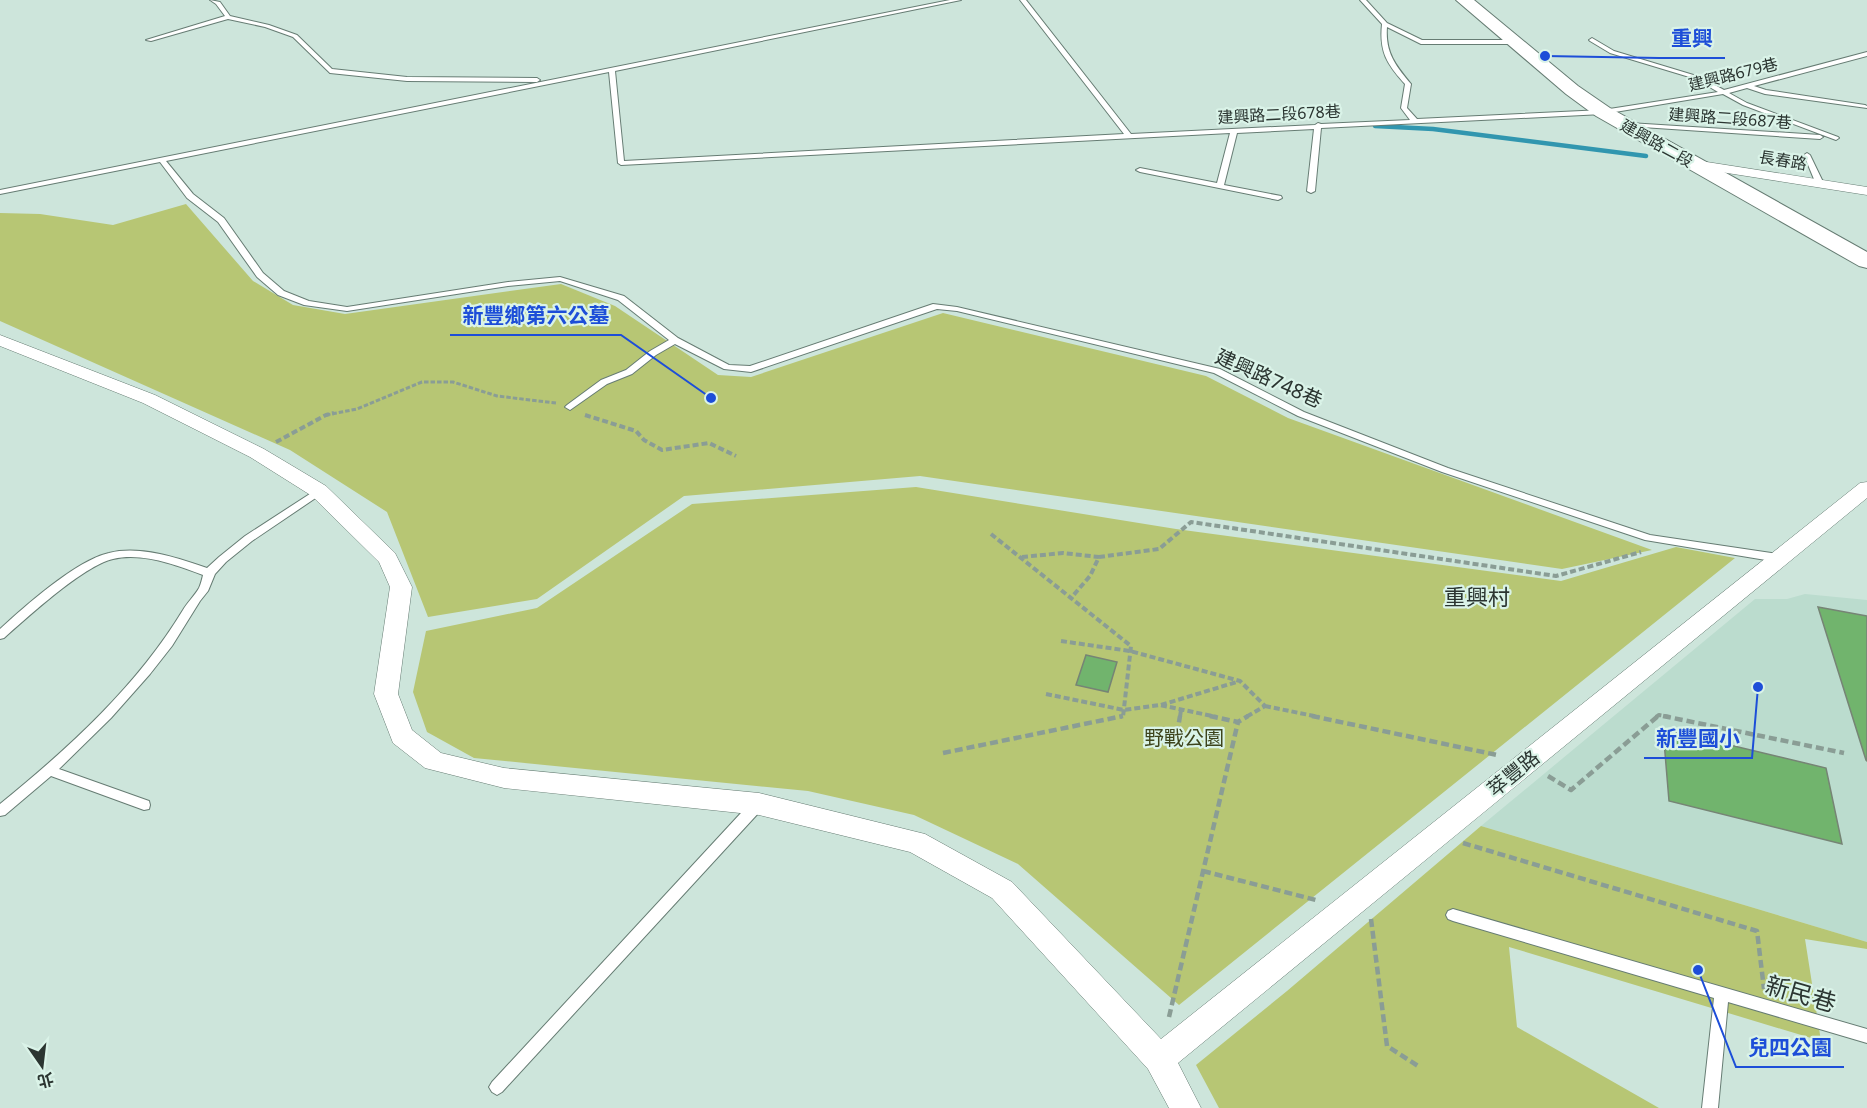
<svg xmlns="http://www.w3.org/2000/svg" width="1867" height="1108" viewBox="0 0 1867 1108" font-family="'Noto Sans','Noto Sans TC',sans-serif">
	<rect width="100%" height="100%" fill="#cde5db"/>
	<!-- built -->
	<path fill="#bbdcce" d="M1805,594l62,6v342l-386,-116 274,-227h32z"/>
	<!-- green -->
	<path fill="#b7c674" d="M186,204l67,77 40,24 52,9 216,-30 54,22 103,69 33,2 192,-64 263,63 82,42 364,132 -90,19 -642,-93 -236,20 -147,103 -109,18 -41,-105 -97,-62 -290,-129v-108l40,1 73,11z
		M916,487l260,42 385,52 115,-34 59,11 -556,447 -161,-141 -104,-49 -106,-24 -334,-33 -47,-26 -14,-40 13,-61 111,-23 155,-104z
		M1481,826l386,116v7l-62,-10 16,102 -312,-94 8,80 142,81h-440l-23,-43 91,-74z"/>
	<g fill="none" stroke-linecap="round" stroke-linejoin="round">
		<!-- stream -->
		<path stroke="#3196af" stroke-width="4.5" d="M1375,126l58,3 213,27"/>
	</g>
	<!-- building -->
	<path fill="#71b46d" stroke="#768475" stroke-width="1.5" d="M1818,607l49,9v145l-1,-1z
		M1086,655l31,7 -9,30 -32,-7z
		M1663,729l163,39 16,76 -173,-43z"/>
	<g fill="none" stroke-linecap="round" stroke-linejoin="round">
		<!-- lane casing -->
		<g stroke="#667c73" stroke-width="2">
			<path id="lane" d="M210,0l10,2 10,14 39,9 28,10 35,34 75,8 130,1 3,2 -3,2 -130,-1 -77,-8 -37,-36 -28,-10 -37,-8 -77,22 -5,-1 79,-24 -9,-12z
				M950,0h11l-346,71 9,90 500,-27 -104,-134h6l105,134 184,-9 3,-2 3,1 89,-4 -9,-12 4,-24c-18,-20 -26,-32 -23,-60l-22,-24h6l21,23 35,17h93l3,2 -3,2h-94l-34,-17c-2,26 9,39 24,57l-4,24 10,11 186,-9 115,-18 -22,-13 -86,-26 -20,-12 -1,-1 3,-2 22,13 86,26 24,13 143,-38v4l-113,30 12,4 99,15 2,1v2l-102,-14 -18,-6 -18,5 18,10 91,34 1,1 -3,2 -93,-35 -20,-11 -120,20 -282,14 -6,63 -4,2 -4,-2 7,-62 -77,4 -13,52 57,11 1,2 -4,2 -138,-28 -4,-2 4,-2 77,15 13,-50 -609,32 -3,-2 -9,-91 -443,89 27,33 31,24 39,55 21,18 25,10 38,6 161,-25 52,-5 64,19 54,42 51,27 21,1 183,-62 24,3 263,62 84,43 144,56 202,67 128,19 5,4 -1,3 -4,1 -133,-22 -203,-68 -144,-56 -84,-43 -257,-62 -20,-2 -186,63 -27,-3 -49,-25 -19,11 -24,19 -25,10 -37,26 -5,-3 2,-2 34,-25 25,-10 24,-19 19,-11 -51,-40 -58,-19 -52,5 -161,25 -43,-6 -26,-10 -21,-18 -39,-55 -31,-24 -27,-36 -160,32v-4z
				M1629,123l191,12 3,2 -3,2 -193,-13 -1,-1z
				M1807,153l3,2 14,29 -1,2 -7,-2 -12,-29z
				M319,488l4,1 1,2 -1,2 -71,48 -26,21 -11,12 -7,17 -8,10 -28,45 -22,28 -39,44 -52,51 90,32 1,4 -1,4 -5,1 -93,-34 -46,39 -5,1v-12c69,-56 137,-118 183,-194 4,-7 12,-15 16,-22 2,-4 3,-9 4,-13 -27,-10 -61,-23 -90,-16 -30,7 -85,58 -109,79l-4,1v-10c25,-23 77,-69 109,-76 31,-8 69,5 98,15l12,-11 26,-21z
				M758,799l5,1 1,4 -1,4 -261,284 -5,3 -5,-3 -3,-5 3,-5 261,-282z
				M1453,909l414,120v14l-139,-41 -10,106h-16l12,-110 -261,-77 -5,-2 -2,-4 2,-4z"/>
		</g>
		<!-- street casing -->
		<g stroke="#667c73" stroke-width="1">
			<path id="street" d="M1694,160l173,27v8l-178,-28 -2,-3z
				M0,335l155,60 109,54 62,37 69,67 17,34 -14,107 14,36 29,23 63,15 255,25 166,41 87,48 149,157 699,-556 7,-1v16l-689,565 23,45h-32l-21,-39 -156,-171 -82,-46 -151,-37 -255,-27 -79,-20 -32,-25 -19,-49 16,-107 -11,-25 -67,-66 -62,-39 -107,-54 -143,-57z"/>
		</g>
		<!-- secondary casing -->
		<g stroke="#667c73" stroke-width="2">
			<path id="secondary" d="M1456,0h18l104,86 32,22 257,144v16l-8,-2 -263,-150 -30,-22z"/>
		</g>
		<!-- path-far2 -->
		<path stroke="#8a9d95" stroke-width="3" stroke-dasharray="4.5 2" stroke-linecap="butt" d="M326,415l31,-6 65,-27h31l44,14 59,7"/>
		<!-- path-far1 -->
		<path stroke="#8a9d95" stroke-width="4" stroke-dasharray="6 3" stroke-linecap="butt" d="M585,415l51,16 8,9 18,10 47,-7 27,13
			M276,442l50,-27 8,-2
			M991,534l140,112 -8,71h-2
			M1022,557l41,-4 36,4 -9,19 -19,22
			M1099,557l60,-8 32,-27 365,54 85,-24
			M1061,641l69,10 110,30 25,25 -19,11
			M1046,694l78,16 36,-5 57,12
			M1161,705l79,-24
			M1265,706l54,11
			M1180,717l1,-7
			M1656,717l3,-2 12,2"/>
		<!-- path -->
		<path stroke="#8a9d95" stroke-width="4.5" stroke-dasharray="8 4" stroke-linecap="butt" d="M1210,716l28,6 10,-6
			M1312,716l185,39
			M1663,716l181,37
			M1175,746l5,-30
			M943,753l180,-37
			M1548,776l23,14 87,-74
			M1463,843l294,88 7,58
			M1203,871l113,29
			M1371,919l16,127 31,20
			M1169,1017l69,-295"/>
		<!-- lane -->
		<use href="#lane" fill="#fff" fill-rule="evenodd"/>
		<!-- street -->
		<use href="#street" fill="#fff" fill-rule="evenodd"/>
		<!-- secondary -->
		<use href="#secondary" fill="#fff" fill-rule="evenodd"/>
	</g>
	<g text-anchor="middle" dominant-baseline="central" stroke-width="4.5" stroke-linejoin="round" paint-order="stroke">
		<!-- far-street labels -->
		<g font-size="16" fill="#2b3531" stroke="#daf3e8">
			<text transform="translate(1733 74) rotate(-14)">建興路679巷</text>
			<text transform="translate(1279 114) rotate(-3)">建興路二段678巷</text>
			<text transform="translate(1730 118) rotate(4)">建興路二段687巷</text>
			<text transform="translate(1657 143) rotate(29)">建興路二段</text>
			<text transform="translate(1783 160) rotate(9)">長春路</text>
		</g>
		<!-- street labels -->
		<g font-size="20" fill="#2b3531" stroke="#daf3e8">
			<text transform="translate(1269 378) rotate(24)">建興路748巷</text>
			<text transform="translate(1513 773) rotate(-39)">萃豐路</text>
		</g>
		<!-- park labels -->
		<g font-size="20" fill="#3d441c" stroke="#daf3e8">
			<text x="1184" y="737">野戰公園</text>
		</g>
		<!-- quarter labels -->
		<g font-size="22" fill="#2b3531" stroke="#daf3e8">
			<text x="1477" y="596">重興村</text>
		</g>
		<!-- near-street labels -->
		<g font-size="24" fill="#2b3531" stroke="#daf3e8">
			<text transform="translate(1801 993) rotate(16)">新民巷</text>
		</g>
	</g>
	<!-- callouts -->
	<path fill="none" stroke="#1d4ed8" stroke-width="2" d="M1545 56L1659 58H1725M711 398L621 335H450M1758 687L1752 758H1644M1698 970L1736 1067H1844"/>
	<g fill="#1d4ed8" stroke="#daf3e8" stroke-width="2">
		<circle cx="1545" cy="56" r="6"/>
		<circle cx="711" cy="398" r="6"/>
		<circle cx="1758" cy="687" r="6"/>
		<circle cx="1698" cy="970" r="6"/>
	</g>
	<g font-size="21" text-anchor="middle" font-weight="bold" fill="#1d4ed8" stroke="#daf3e8" stroke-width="4.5" stroke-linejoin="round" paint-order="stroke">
		<text x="1692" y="46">重興</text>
		<text x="536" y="323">新豐鄉第六公墓</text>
		<text x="1698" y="746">新豐國小</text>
		<text x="1790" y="1055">兒四公園</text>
	</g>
	<!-- north arrow -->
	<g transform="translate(42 1066) rotate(166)" stroke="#daf3e8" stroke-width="4.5" paint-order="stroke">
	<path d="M0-4.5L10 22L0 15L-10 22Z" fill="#2b3531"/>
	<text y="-9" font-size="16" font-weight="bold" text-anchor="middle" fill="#2b3531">北</text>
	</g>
</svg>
